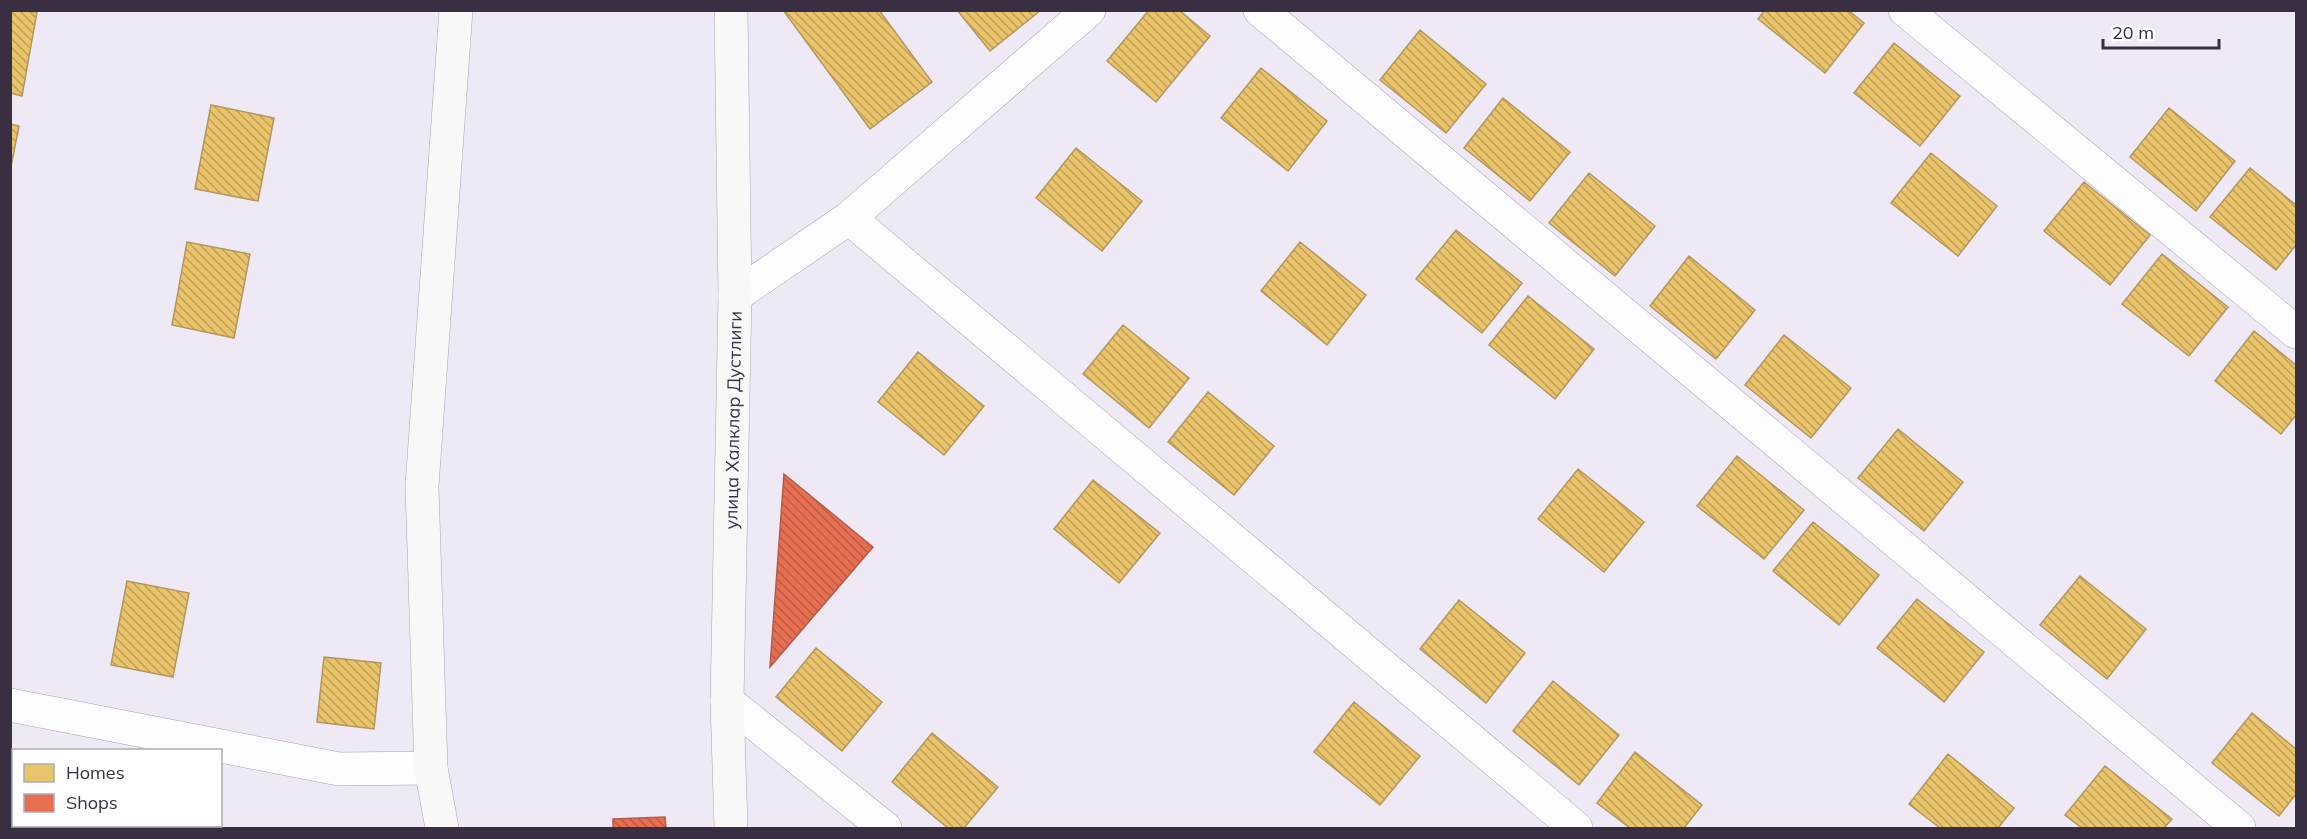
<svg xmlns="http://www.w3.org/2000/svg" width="2307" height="839" viewBox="0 0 2307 839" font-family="Mulish,sans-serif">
	<defs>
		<pattern id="homes-back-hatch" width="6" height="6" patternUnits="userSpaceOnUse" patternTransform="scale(1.5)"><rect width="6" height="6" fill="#e9c46a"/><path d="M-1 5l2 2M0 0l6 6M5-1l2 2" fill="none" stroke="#bea059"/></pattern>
		<pattern id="shops-back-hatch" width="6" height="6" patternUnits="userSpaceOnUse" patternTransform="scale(1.5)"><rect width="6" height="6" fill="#e76f51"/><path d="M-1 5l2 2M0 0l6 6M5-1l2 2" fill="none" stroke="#bc5c45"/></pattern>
	</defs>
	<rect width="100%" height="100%" fill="#efe9f5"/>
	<!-- homes -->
	<path fill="url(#homes-back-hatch)" stroke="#b4975e" stroke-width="1.5" d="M10,10l27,2 -15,84 -12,-3z
		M783,10h96l53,72 -62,47z
		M957,10h84l-51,41z
		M1149,10h30l31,26 -54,66 -49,-41z
		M1765,10h83l16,13 -39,50 -67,-54z
		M1420,30l66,54 -40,49 -66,-53z
		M1894,43l66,53 -40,50 -66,-53z
		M1261,68l66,53 -39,50 -67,-53z
		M1503,98l67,54 -40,49 -66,-53z
		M211,105l63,13 -16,83 -63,-12z
		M2169,108l66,53 -39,50 -66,-54z
		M10,124l9,2 -9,46z
		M1076,148l66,53 -40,50 -66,-53z
		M1931,153l66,53 -39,50 -67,-53z
		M2250,168l46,37v40l-20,25 -66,-53z
		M1589,173l66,53 -40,50 -66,-53z
		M2084,182l66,53 -40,50 -66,-54z
		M1456,230l66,53 -40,50 -66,-54z
		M187,242l63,12 -16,84 -62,-13z
		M1300,242l66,53 -39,50 -66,-54z
		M2162,254l66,53 -39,49 -67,-52z
		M1689,256l66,54 -39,49 -66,-53z
		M1528,296l66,53 -39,50 -66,-54z
		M1123,325l66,53 -40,50 -66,-54z
		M2254,331l42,34v50l-15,19 -66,-53z
		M1784,335l67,53 -40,50 -66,-53z
		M918,352l66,54 -40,49 -66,-53z
		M1208,392l66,54 -40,49 -66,-53z
		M1898,429l65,53 -39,49 -66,-53z
		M1737,456l67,54 -40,49 -67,-53z
		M1578,469l66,53 -40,50 -66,-53z
		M1093,480l67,53 -41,50 -65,-54z
		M1813,522l66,53 -40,50 -66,-54z
		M2080,576l66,53 -39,50 -67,-54z
		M127,581l62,12 -16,84 -62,-12z
		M1917,599l67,53 -40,50 -67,-54z
		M1459,600l66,53 -39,50 -66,-54z
		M816,648l66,54 -40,49 -66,-54z
		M324,657l57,6 -7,66 -57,-7z
		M1553,681l66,54 -40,50 -66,-54z
		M1354,702l66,54 -40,49 -66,-53z
		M2252,713l44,36v45l-17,22 -67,-53z
		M932,733l66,54 -34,41h-16l-56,-46z
		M1635,752l67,53 -18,23h-54l-33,-25z
		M1948,754l66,54 -16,20h-58l-31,-24z
		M2105,766l67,53 -8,9h-82l-17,-13z
		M10,789l4,1 -1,38h-3z
		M193,826h17l15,2h-32z"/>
	<!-- shops -->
	<path fill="url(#shops-back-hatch)" stroke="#b35c4d" stroke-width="1.5" d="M784,474l89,73 -103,120z
		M665,817l1,11h-53v-9z"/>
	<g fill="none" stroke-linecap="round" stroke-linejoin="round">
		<!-- street casing -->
		<g stroke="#aaa2b0" stroke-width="34">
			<path id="street" d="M1260,10l979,818
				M1905,10l391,322
				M849,218l727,610
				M735,296l114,-78 240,-208
				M727,701l158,127
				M10,705l329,64 92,-1"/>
		</g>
		<!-- secondary casing -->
		<g stroke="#aaa2b0" stroke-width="34">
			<g id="secondary">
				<path d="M442,828l-11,-60 -9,-282 34,-476"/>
				<path id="s1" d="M731,828l-4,-127 8,-405 -4,-286"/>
			</g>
		</g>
		<!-- street -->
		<use href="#street" stroke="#fdfcfe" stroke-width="33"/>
		<!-- secondary -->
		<use href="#secondary" stroke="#faf7f8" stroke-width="33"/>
	</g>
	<g text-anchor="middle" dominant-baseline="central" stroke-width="6" stroke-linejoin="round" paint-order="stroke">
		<!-- street labels -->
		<g font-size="18" fill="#3a2e43" stroke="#fff">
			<text stroke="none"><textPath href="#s1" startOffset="408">улица Халклар Дустлиги</textPath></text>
		</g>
	</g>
	<!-- border -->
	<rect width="2307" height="839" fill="none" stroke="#3a2e43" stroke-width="24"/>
	<!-- legend -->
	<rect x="12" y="749" width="210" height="78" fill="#ffffff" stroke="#b0abb4" stroke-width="1.5"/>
	<rect x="24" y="764" width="30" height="18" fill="#e9c46a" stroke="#b0abb4" stroke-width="1.5"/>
	<text x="66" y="779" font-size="18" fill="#3a2e43">Homes</text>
	<rect x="24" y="794" width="30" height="18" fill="#e76f51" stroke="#b0abb4" stroke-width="1.5"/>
	<text x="66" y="809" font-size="18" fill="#3a2e43">Shops</text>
	<!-- scale -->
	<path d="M2103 39v9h116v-9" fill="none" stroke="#3a2e43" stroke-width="3"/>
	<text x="2112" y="39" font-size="18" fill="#3a2e43" stroke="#ffffff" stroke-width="4.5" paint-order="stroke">20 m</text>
</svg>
